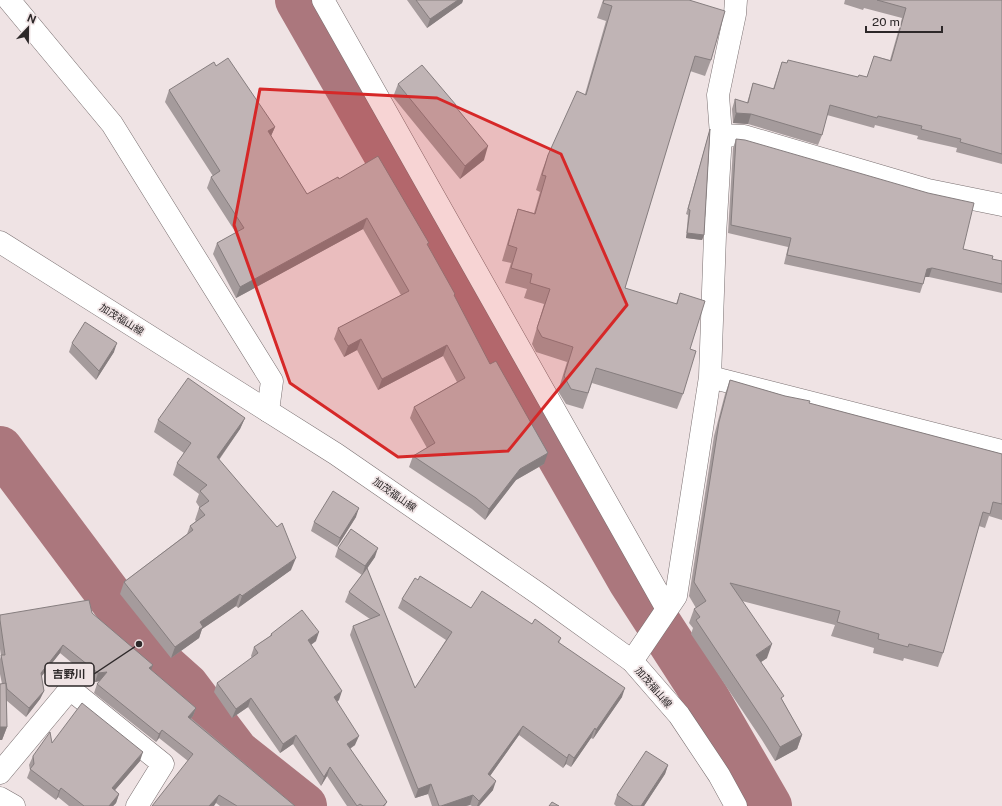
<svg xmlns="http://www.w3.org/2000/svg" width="1002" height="806" viewBox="0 0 1002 806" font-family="'Public Sans','Noto Sans JP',sans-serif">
	<rect width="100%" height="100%" fill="#efe3e4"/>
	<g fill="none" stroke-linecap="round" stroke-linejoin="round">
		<!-- river -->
		<path stroke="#ab777d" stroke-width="46" d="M298,0l333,581 75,116 63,109
			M0,449l118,158 21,37 47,42 50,66 68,54"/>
		<!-- minor casing -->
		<g stroke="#796f70" stroke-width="23">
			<path id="minor" d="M9,0l103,124 160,257 -4,30
				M323,0l344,609
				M721,135l23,1 184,54 74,15
				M710,377l292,74
				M632,661l44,-65 34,-219 5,-142 6,-100 -3,-40 17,-81 1,-14
				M0,773l70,-84 93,75 -26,42
				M0,798l14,8"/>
		</g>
		<!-- major casing -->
		<g stroke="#796f70" stroke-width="23">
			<path id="major" d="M0,242l336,212 203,140 93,67 47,54 40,60 17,31"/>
		</g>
		<!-- minor -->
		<use href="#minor" stroke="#fff" stroke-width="22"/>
		<!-- major -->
		<use href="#major" stroke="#fff" stroke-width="22"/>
	</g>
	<!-- wall -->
	<path fill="#a59b9c" d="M407,0h56l-1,3 -35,25z
		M603,0h86l22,60 -6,16 -15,-5 -65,217 51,16 4,-11 10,56 -7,45 -6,15 -85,-26 -9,26 -17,-5 -8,-13 9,-29 -31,-10 -4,-8 12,-40 -20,-6 3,-9 -22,-6 6,-20 -9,-2 11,-37 5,-15 16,4 6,-21 -4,-2 6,-19 6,-16 37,-61 21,-73 -9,-3z
		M844,0h158v164l-46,-12 1,-4 -40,-9 1,-3 -43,-11 -1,3 -47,-13 -5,20 -4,10 -70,-21 -15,-1 -1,-14 3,-10 12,4 6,-20 20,6 9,-27 5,1 71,14h9l7,-21 16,4 12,-42 -38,-10 -1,2 -19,-6 1,-4z
		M216,66l59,61 -4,9 36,58 32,-15 90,64 -1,2 26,51 36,68 54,100 -28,16 -31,40 -13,-11 -63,-42 4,-11 14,-8 -17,-30 4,-11 43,-25 -14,-26 -65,34 -21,-40 -13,7 -10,-18 4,-11 63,-33 -38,-66 -127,69 -23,-44 4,-11 19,-10 -29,-45 4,-11 2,-1 -48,-74 4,-12z
		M398,84l58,21 -1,2 29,53 -24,19 -67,-82z
		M710,129l-6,106 -2,5 -16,-2 2,-23 -2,-1z
		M736,139l227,110 29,10 10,2v32l-73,-16h-4l-2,7 -3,9 -136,-29 4,-17 -60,-14 5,-85z
		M72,343l42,9 -18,28 -27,-28z
		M730,380l79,23 193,51v66l-13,-4 -4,12 -6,-2 -36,127 -5,14 -34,-9 -1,3 -30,-8 1,-5 -43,-12 4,-11 -93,-24 25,57 -6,4 41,73 -5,14 -22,12 -13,-21 -71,-106 2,-6 -4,-5 5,-14 2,-1 -7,-12 25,-160 11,-42z
		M245,418l-5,11 -21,31 72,110 -53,38 -2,-2 -34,23 -3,9 -28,20 -51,-64 4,-12 63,-48 3,-8 6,-5 -1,-1 4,-12h1l-4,-6 3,-8 -26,-19 4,-12 7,-10 -30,-21 4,-12z
		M356,517l-19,30 -26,-16 3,-9z
		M338,548l37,9 -8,11 48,120 31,-48 -48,-32 4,-9 16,-19 53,28 61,16 29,14 -2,5 63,54 -29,42 -2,-1 -20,29 -5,-3 -3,4 -44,-33 -29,41 3,14 -14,16h-7l-2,-1 -4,1h-34l-4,-12 -13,4 -65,-163 3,-9 17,-7 -25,-17 4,-10 13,-17 -27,-18z
		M92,613l59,57 45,38 -3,8 -2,2 104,88h-75l-4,-3 -28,-42 -29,-23 -3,4 -62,-49 3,-9 3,-3 -5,1 -35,-29 -19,23 3,15 -4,8 -14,18 -20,-17 1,27 -5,13h-2v-56h2l-2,-10v-15l1,-3 -1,-7v-34z
		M271,634l45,7 -5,4 28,55 -2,2 18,43 -5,4 37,53 -2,4h-38l-20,-30 -6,10 -28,-42 -13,9 -32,-46 -16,11 -18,-26 3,-9 35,-25 -1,-2 3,-9 16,-11z
		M52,743l88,18 -25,29 4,4 -3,9 -3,3h-44l-11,-9 -2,3 -29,-22 3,-8 -1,-5 4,-9z
		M668,765l-3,9 -21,32h-28l-2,-2 3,-9z"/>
	<!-- shaded-wall -->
	<path fill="#867e7f" d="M458,0h5l-1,3 -35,25 3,-9z
		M736,113l15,1 -3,10 -15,-1z
		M275,127l-5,11 -2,-7z
		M488,146l-4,14 -24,19 5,-13z
		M367,218l-4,11 -127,69 4,-11z
		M687,233l17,2 -2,5 -16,-2z
		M932,268l-3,9h-5l3,-8z
		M361,339l-4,11 -13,7 4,-11z
		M117,343l-3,9 -18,28 3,-9z
		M447,345l-4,11 -65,34 4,-11z
		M245,418l-5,11 -28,40 5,-12z
		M548,453l-4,11 -28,16 -31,40 4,-11 31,-40z
		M359,508l-3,9 -19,30 3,-9z
		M378,548l-3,9 -13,19 3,-10z
		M296,558l-5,12 -53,38 4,-12z
		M240,594l-4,12 -34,23 -3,9 -28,20 4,-11 25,-25z
		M319,632l-3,9 -11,8 3,-9z
		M772,644l-5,14 -16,11 5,-14z
		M63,645l-3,8 -22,28 3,-8z
		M153,665l-3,8 -1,-5z
		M107,672l-3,8 -9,2 3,-9z
		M625,688l-3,9 -29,42 3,-9z
		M44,691l-4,8 -14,18 3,-9z
		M342,691l-3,9 -9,6 4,-9z
		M251,698l-3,9 -16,11 4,-9z
		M196,708l-3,8 -8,9 3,-8z
		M523,726l-4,9 -34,48 3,-9z
		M0,727h7l-5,13h-2z
		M595,728l-4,10 -20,29 3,-9z
		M162,730l-3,8 -3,4 3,-8z
		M296,735l-3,9 -13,9 3,-9z
		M802,735l-5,14 -22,12 5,-14z
		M359,736l-4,9 -12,8 4,-9z
		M143,752l-3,9 -31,36 3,-9z
		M569,754l-3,10 -3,4 4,-10z
		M668,765l-3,9 -21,32h-3z
		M330,767l-3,9 -6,10 3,-9z
		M496,781l-3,9 -14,16h-2l2,-5z
		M431,784l-3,10 -13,4 3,-9z
		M61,788l-3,9 -2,3 3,-9z
		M119,794l-3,9 -3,3h-4z
		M219,795l-3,8 -2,3h-5z
		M473,795l-3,10 -4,1h-25z"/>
	<!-- building -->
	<path fill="#c0b4b5" stroke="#867e7f" d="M416,0h42l-28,19z
		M604,0h85l36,11 -14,49 -16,-4 -70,232 52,16 3,-11 25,8 -15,48 6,2 -13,43 -87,-26 -8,25 -17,-4 -7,-13 9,-29 -31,-10 -5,-9 13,-39 -20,-6 2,-9 -21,-6 6,-20 -9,-3 10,-36 17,5 11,-38 -4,-1 6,-20 29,-64 9,4 26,-89 -9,-3z
		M877,0h125v154l-42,-12 1,-3 -40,-10 1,-3 -44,-10 -1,2 -47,-13 -8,30 -71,-21 -15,-1 -1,-14 13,4 5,-20 21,6 8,-27 5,1 1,-3 70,17 1,-2 8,2 7,-21 17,5 15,-53z
		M228,58l47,69 -7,4 39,63 31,-17 1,2 39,-23 51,87 -2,1 28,50 -1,1 36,69 6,-3 52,92 -28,16 -31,40 -13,-11 -63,-42 22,-13 -21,-36 51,-29 -18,-33 -65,34 -21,-40 -13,7 -10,-18 71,-37 -42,-73 -127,69 -23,-44 27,-15 -33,-51 9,-6 -51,-81 45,-28 2,4z
		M422,65l34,40 -1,1 33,40 -23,20 -67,-82z
		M710,129l-6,106 -17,-2 3,-23 -2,-1z
		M736,139l9,1 183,53 46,10 -11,46 30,7 -1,3 10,2v23l-70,-16 -5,1 -4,15 -136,-29 4,-17 -60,-13z
		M85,322l32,21 -18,28 -27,-28z
		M188,378l57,40 -28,39 60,70 5,-4 14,35 -54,38 -2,-2 -40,28 3,5 -28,20 -51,-65 69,-52 -3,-4 15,-11 -6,-7 10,-7 -9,-10 7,-6 -30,-22 14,-20 -33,-23z
		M730,380l55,16 25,5 -1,2 193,51v50l-9,-2 -3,12 -7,-2 -40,141 -34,-9 -1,3 -30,-8 1,-5 -42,-12 3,-11 -110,-28 42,61 -16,11 28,41 -3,2 21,37 -22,12 -13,-21 -71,-106 4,-3 -6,-8 12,-8 -12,-19 25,-160z
		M333,491l26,17 -19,30 -26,-16z
		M351,529l27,19 -13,18 -27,-18z
		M367,568l48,120 37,-56 -50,-33 13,-21 3,2 2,-4 51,32 11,-17 50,33 3,-5 26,19 -3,4 67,46 -29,42 -1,-2 -21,30 -5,-4 -2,4 -44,-32 -35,48 8,7 -17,20 -6,-6 -32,11h-2l-8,-22 -13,5 -65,-163 27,-11 -31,-23z
		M89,600l3,13 61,52 -4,3 47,40 -8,9 107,89h-58l-18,-11 -10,11h-57l41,-52 -31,-24 -3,4 -62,-50 10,-12 -9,1 -35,-28 -22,28 3,18 -15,17 -22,-19 -6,-34h4l-5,-35v-5z
		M302,610l17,22 -11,8 34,51 -8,6 25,39 -12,8 40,58 -4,4h-20l-3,-2 -3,2 -27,-39 -6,10 -28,-42 -13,9 -32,-46 -15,11 -19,-26 41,-30 -4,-6 18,-12 -1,-1z
		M6,683l1,44h-7v-43z
		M82,703l61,49 -31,36 7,6 -10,12h-25l-23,-18 -2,3 -29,-22 4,-5 -1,-8 17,-24 2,11z
		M646,751l22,14 -27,41h-8l-16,-11z
		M552,802l7,4h-10z"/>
	<!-- marked area -->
	<path fill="#d62828" fill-opacity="0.2" stroke="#d62828" stroke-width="3" stroke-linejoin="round" d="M260,89l177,9 124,56 66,151 -119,146 -110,6 -108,-74 -56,-158z"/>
	<g text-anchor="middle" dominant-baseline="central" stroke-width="3.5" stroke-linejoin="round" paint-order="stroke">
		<!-- street labels -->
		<g font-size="10" fill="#2d2829" stroke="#efe3e4">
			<text transform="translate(122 319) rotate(32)">加茂福山線</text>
			<text transform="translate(395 494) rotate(35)">加茂福山線</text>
			<text transform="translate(654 687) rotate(49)">加茂福山線</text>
		</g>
	</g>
	<!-- callouts -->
	<path fill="none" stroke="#2d2829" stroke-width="1.5" d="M139 644L94 674"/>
	<circle fill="#2d2829" stroke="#efe3e4" stroke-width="1.5" cx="139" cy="644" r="4"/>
	<rect fill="#efe3e4" stroke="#2d2829" stroke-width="1.5" x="45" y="663" width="49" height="23" rx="4"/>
	<g font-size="11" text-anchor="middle" font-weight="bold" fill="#2d2829">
		<text x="69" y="678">吉野川</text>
	</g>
	<!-- north arrow -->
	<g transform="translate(28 28) rotate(22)" stroke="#efe3e4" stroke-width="3" paint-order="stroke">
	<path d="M0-3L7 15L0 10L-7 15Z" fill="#2d2829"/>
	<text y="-6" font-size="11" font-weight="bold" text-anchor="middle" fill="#2d2829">N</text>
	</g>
	<!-- scale -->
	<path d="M866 26v6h76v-6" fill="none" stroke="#2d2829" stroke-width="2"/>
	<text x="872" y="26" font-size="12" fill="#2d2829" stroke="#efe3e4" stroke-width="3" paint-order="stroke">20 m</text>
</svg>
